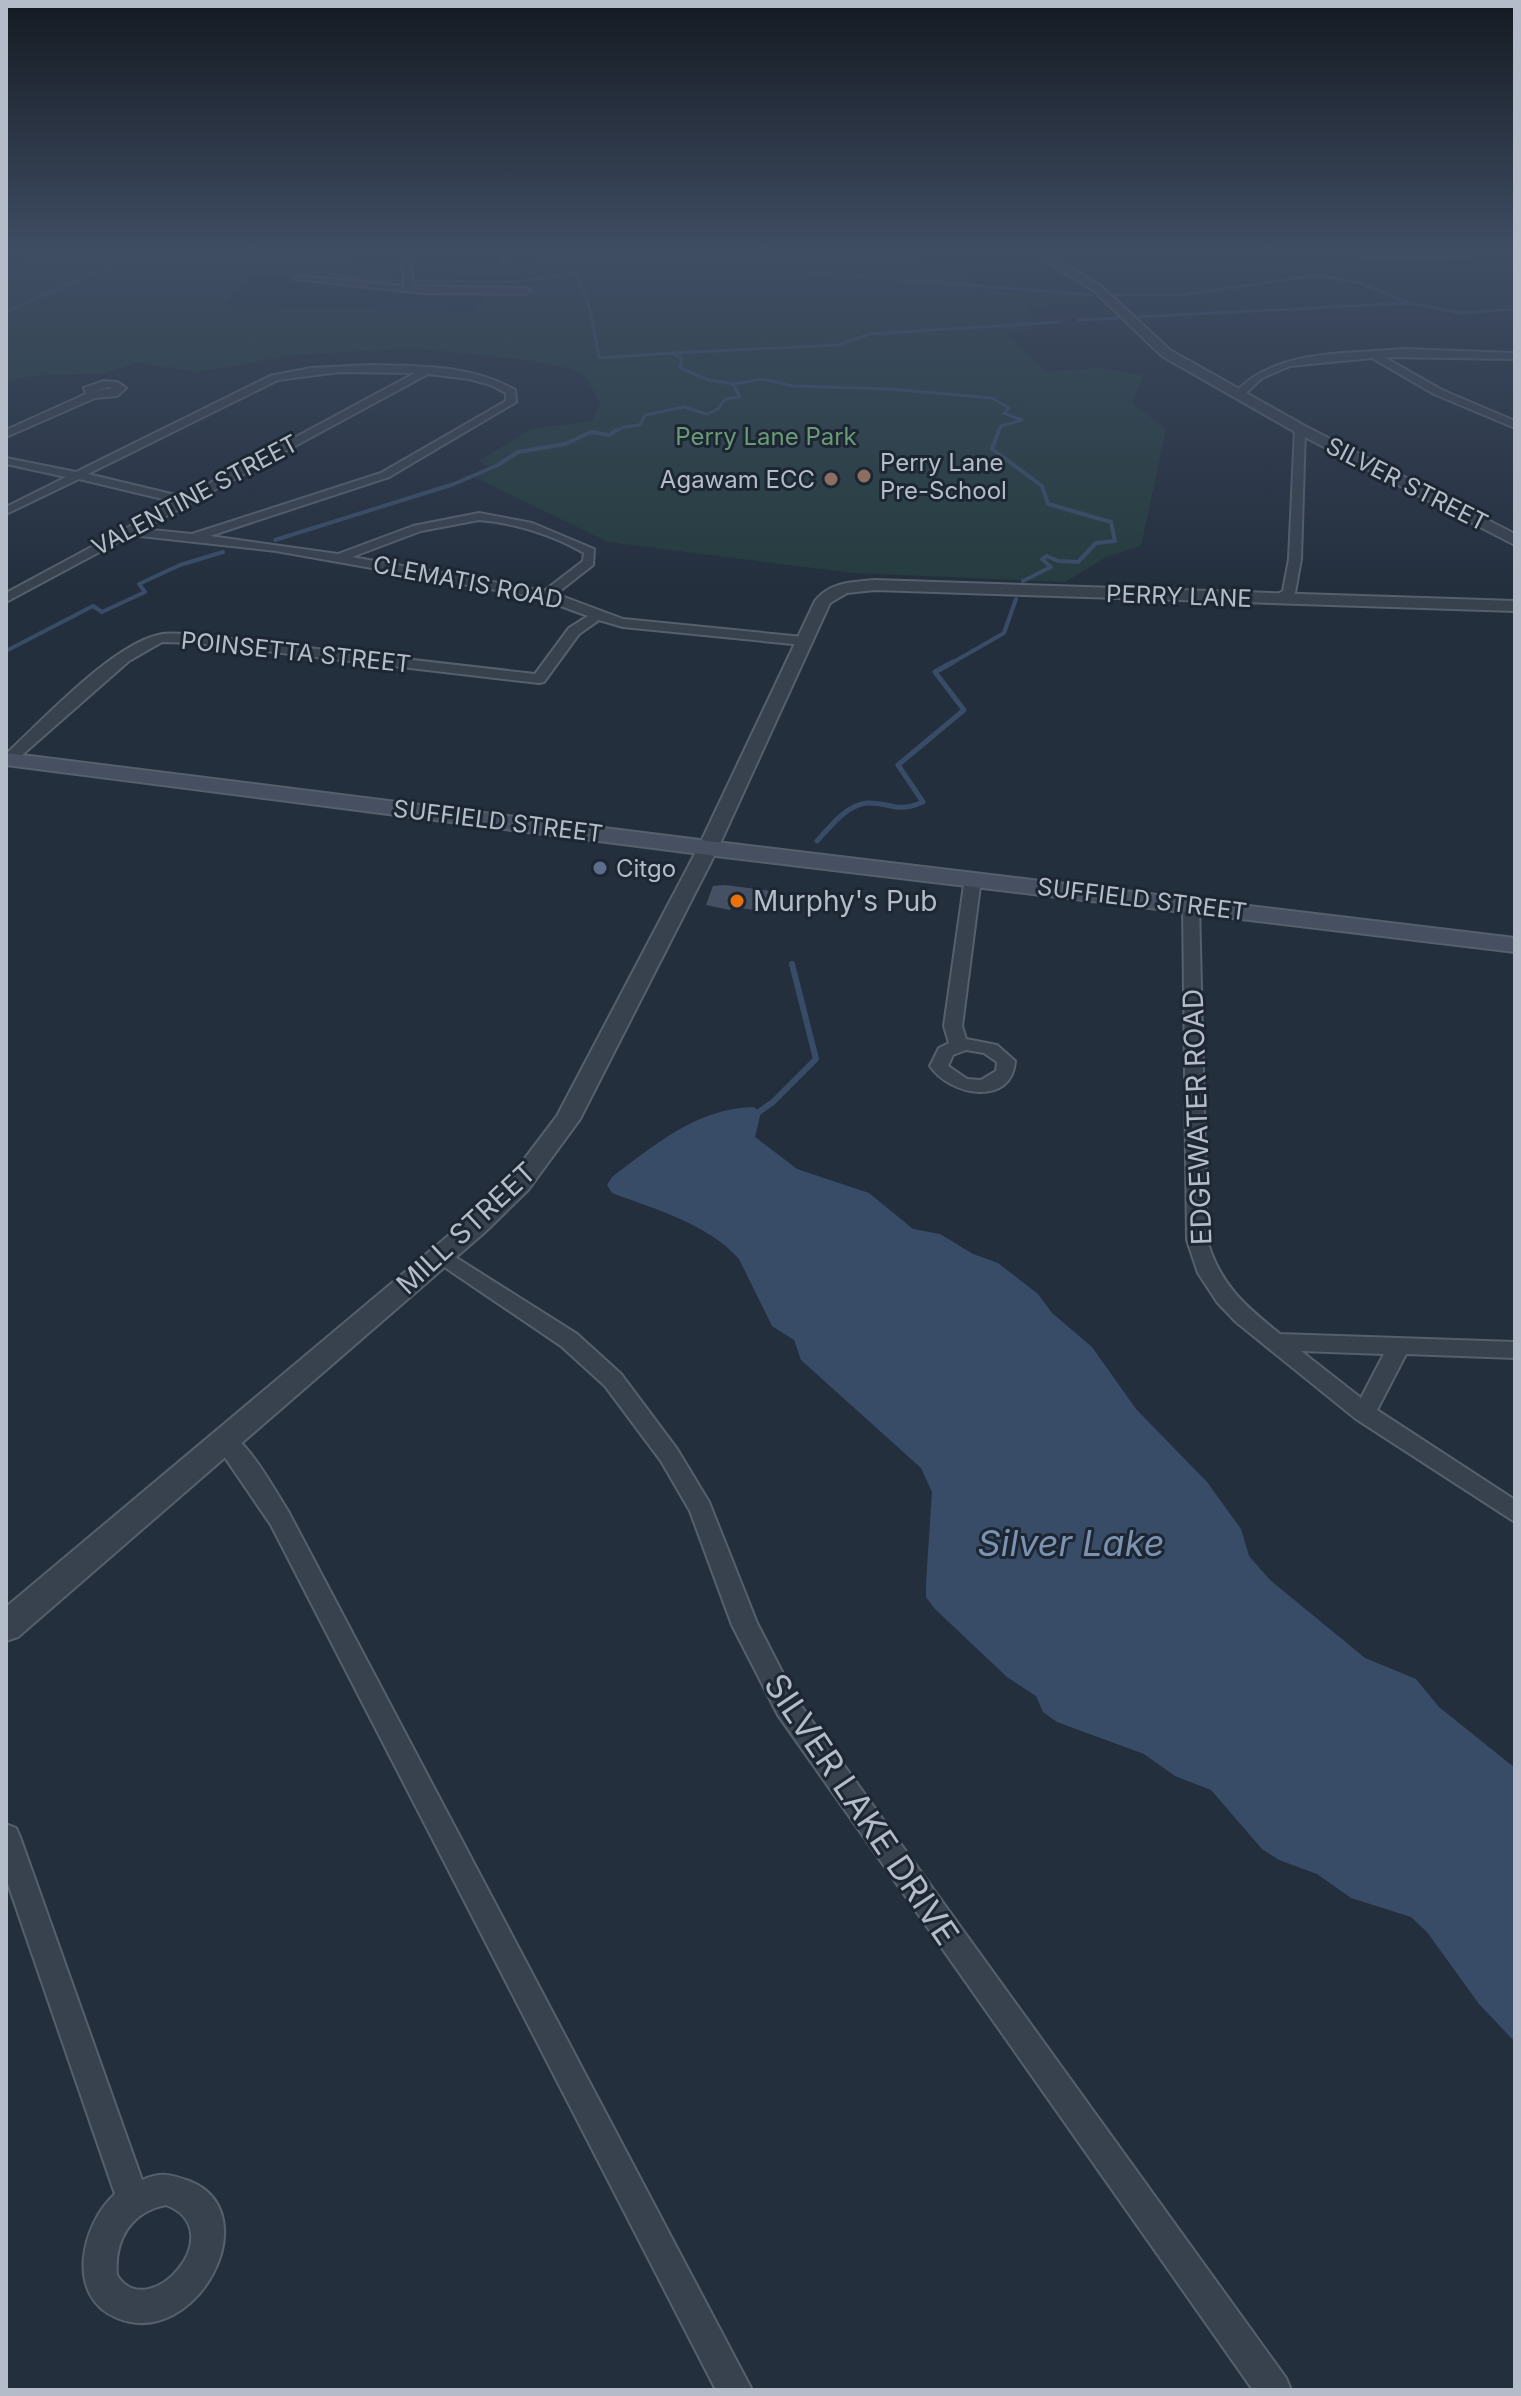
<svg xmlns="http://www.w3.org/2000/svg" width="1521" height="2396" viewBox="0 0 1521 2396" font-family="Inter,sans-serif">
	<rect width="100%" height="100%" fill="#242f3e"/>
	<!-- green -->
	<path fill="#263c3f" d="M43,249h160l33,11 116,-5v9l46,-3v11l-7,12 -136,-10 -33,31 252,7 18,-24 55,-2 -8,-13 -55,4 -62,-6 112,-5 -4,-8 20,-9h361l21,23 35,3 7,16 103,2 19,9 -68,4 6,23 -29,4 42,39 49,-4 47,7 -11,28 34,26 -25,117 -33,10 -43,26 -212,-9 -245,-31 -136,-66 23,-6 -16,-9 52,-32 61,-8 8,-17 -14,-27 -15,-8 -36,-8 -121,-13 -120,7 -96,17 -61,-10 -31,11 -75,3 -25,6v-111z"/>
	<!-- water -->
	<path fill="#394c67" d="M753,1107l8,5 -6,25 42,32 72,24 44,36 27,5 33,20 25,9 40,31 14,19 40,34 44,62 71,73 34,47 8,27 21,24 95,78 51,21 23,28 76,61v274l-36,-38 -52,-72 -16,-15 -60,-19 -34,-24 -38,-14 -17,-11 -51,-59 -36,-14 -31,-22 -87,-32 -14,-10 -7,-16 -29,-19 -72,-68 -9,-12v-14l6,-91 -11,-24 -120,-108 -7,-20 -22,-14 -33,-67c-31,-35 -84,-50 -127,-66l-5,-8 5,-8c44,-33 84,-68 141,-70z"/>
	<g fill="none" stroke-linecap="round" stroke-linejoin="round">
		<!-- stream-far3 -->
		<path stroke="#394c67" stroke-width="3" d="M805,272l287,23
			M416,281l99,1 61,-9 14,36 9,49 73,-5
			M1114,295h67l138,-20 40,8 48,19
			M6,312l93,-42 55,-8 63,-2 11,3h51l82,16 38,2
			M1078,320l331,-17 52,10 54,-4
			M733,384l30,-5 30,7 97,3 102,9 17,10 -5,5 18,7 -21,6 -3,6
			M590,432h4
			M614,432l10,-5 16,-2 5,-10 39,-8 23,7 11,-5 7,-10 15,-2 -7,-13 -24,-4 -29,-12 2,-9 -10,-6 166,-8 32,-11 189,-12"/>
		<!-- stream-far2 -->
		<path stroke="#394c67" stroke-width="4" d="M999,430l-7,19 50,37 6,18 63,18 4,19 -19,2 -18,19 -20,-1 -11,-5 -5,3 9,8 -28,14
			M275,540l179,-56 44,-19 20,-13 47,-8 26,-12 18,3 8,-5
			M6,651l87,-45 9,6 43,-20 -6,-8 41,-19 43,-13
			M950,664l54,-31 12,-34"/>
		<!-- stream-far1 -->
		<path stroke="#394c67" stroke-width="5" d="M817,841c13,-14 29,-36 50,-38 25,-1 28,11 56,-1l-25,-37 66,-55 -29,-38 18,-10"/>
		<!-- stream -->
		<path stroke="#394c67" stroke-width="6" d="M756,1114l17,-12 43,-43 -24,-95"/>
	</g>
	<!-- building -->
	<path fill="#455162" d="M725,885l46,6 -7,20 -33,-4 -1,3 -24,-5 7,-19z"/>
	<g fill="none" stroke-linecap="round" stroke-linejoin="round">
		<!-- minor casing -->
		<g stroke="#565f6c" stroke-width="4">
			<path id="minor" d="M401,249h8l4,37 113,2 4,3 -4,3 -103,-1 -128,-14 4,-3 105,10z
				M498,249h8l4,14h-6z
				M1515,249v5l-152,4 -4,-3z
				M1402,349l113,4v6l-131,-2 58,33 73,31v7l-81,-34 -62,-36 -82,8 -28,12 -20,19 -9,-2c41,-47 111,-40 169,-46z
				M371,365c48,1 101,0 144,25l1,12 -127,75 -179,59 128,18 75,-28 66,-13 53,10 62,26 -1,16 -37,29 67,25 180,18 7,4 -7,4 -180,-18 -24,-7 -20,14 -35,48 -5,1 -344,-40 -33,-1 -33,19 -115,101 -8,1v-9c37,-34 105,-108 152,-119 12,-3 25,-1 37,0l340,39 34,-46 19,-12 -52,-19 -260,-46 -145,-16 -125,67v-9l169,-91 -96,-23 -73,35v-7l60,-30 -60,-13v-6l70,14 194,-96 41,-8zM339,372l76,1 -231,124 -96,-23 190,-94zM428,374l41,5 22,6 15,8v8l-125,72 -189,61 -50,-5zM479,520c36,3 74,15 105,33l-1,8 -39,30 -192,-34 69,-26z
				M104,381l13,1 9,6 -9,8 -22,2 -89,39v-7l80,-36 -2,-6zM109,387l5,1 -20,3z
				M1300,426l5,3 -4,130 -6,34 -20,10 -6,-4 14,-8 6,-32 6,-130z
				M973,873l8,5 -19,148 4,13 31,6 18,16c-3,46 -65,35 -85,5l9,-18 10,-5 -5,-17 21,-148zM966,1050l18,3 13,9 -1,9 -15,9 -14,-1 -19,-13 5,-11z
				M1191,899l8,5 8,336c13,45 38,66 73,94l235,8v16l-109,-4 -29,56 138,90v22l-159,-103 -120,-97 -19,-20 -19,-29 -11,-33 -4,-336zM1301,1351l83,3 -23,44z
				M441,1248l136,86 44,40 56,75 32,53 48,121 39,76 490,679 5,12h-38l-475,-675 -46,-90 -42,-114 -29,-50 -56,-75 -44,-40 -127,-86 -3,-5 3,-5z
				M224,1431c23,7 51,60 64,80l464,879h-36l-445,-865 -58,-85 3,-6z
				M6,1824l10,4 4,9 122,343c19,-8 28,-6 47,1 81,31 7,170 -72,137 -52,-21 -36,-93 -2,-124l-109,-316zM166,2205c67,26 -17,121 -49,70 -3,-34 13,-63 49,-70z"/>
		</g>
		<!-- tertiary casing -->
		<g stroke="#565f6c" stroke-width="4">
			<path id="tertiary" d="M1027,249h13l62,38 68,63 135,76 210,108v11l-220,-113 -133,-76 -68,-65z
				M875,580l640,21v10l-640,-21 -28,3 -17,10 -112,245 -138,271 -52,71 -43,42 -467,405 -12,4v-34l461,-387 43,-42 47,-62 141,-268 117,-247c15,-19 37,-19 60,-21z"/>
		</g>
		<!-- secondary casing -->
		<g stroke="#565f6c" stroke-width="4">
			<path id="secondary" d="M6,753l702,88 807,97v14l-807,-97 -702,-90z"/>
		</g>
		<!-- minor -->
		<use href="#minor" fill="#38414e" fill-rule="evenodd"/>
		<!-- tertiary -->
		<use href="#tertiary" fill="#38414e" fill-rule="evenodd"/>
		<!-- secondary -->
		<use href="#secondary" fill="#465061" fill-rule="evenodd"/>
	</g>
	<!-- sky -->
	<linearGradient id="sky" x2="0" y2="1"><stop stop-color="#141a22"/><stop offset="0.43" stop-color="#3f4d63"/><stop offset="1" stop-color="#3f4d63" stop-opacity="0"/></linearGradient>
	<rect width="1521" height="585" fill="url(#sky)"/>
	<!-- markers -->
	<g fill="#8d6e63" stroke="#1d2633" stroke-width="3">
		<circle cx="864" cy="476" r="8"/>
		<circle cx="831" cy="479" r="8"/>
	</g>
	<circle fill="#5c6f8a" stroke="#1d2633" stroke-width="3" cx="600" cy="868" r="8"/>
	<circle fill="#e8710a" stroke="#1d2633" stroke-width="3" cx="737" cy="901" r="8"/>
	<g text-anchor="middle" dominant-baseline="central" stroke-width="6" stroke-linejoin="round" paint-order="stroke">
		<!-- far-park labels -->
		<g font-size="24" fill="#6b9a76" stroke="#1d2633">
			<text x="766" y="436">Perry Lane Park</text>
		</g>
		<!-- far-poi labels -->
		<g font-size="24" fill="#b4bcc9" stroke="#1d2633" text-anchor="start">
			<text x="880" y="462">Perry Lane<tspan x="880" dy="28">Pre-School</tspan></text>
			<text x="815" y="479" text-anchor="end">Agawam ECC</text>
			<text x="616" y="868">Citgo</text>
		</g>
		<!-- far-street labels -->
		<g font-size="24" fill="#b4bcc9" stroke="#1d2633">
			<text transform="translate(1407 484) rotate(27)">SILVER STREET</text>
			<text transform="translate(195 495) rotate(-28)">VALENTINE STREET</text>
			<text transform="translate(468 582) rotate(11)">CLEMATIS ROAD</text>
			<text transform="translate(1179 596) rotate(2)">PERRY LANE</text>
			<text transform="translate(296 652) rotate(6)">POINSETTA STREET</text>
			<text transform="translate(498 821) rotate(7)">SUFFIELD STREET</text>
			<text transform="translate(1142 899) rotate(7)">SUFFIELD STREET</text>
		</g>
		<!-- poi labels -->
		<g font-size="28" fill="#b4bcc9" stroke="#1d2633" text-anchor="start">
			<text x="753" y="901">Murphy's Pub</text>
		</g>
		<!-- street labels -->
		<g font-size="28" fill="#b4bcc9" stroke="#1d2633">
			<text transform="translate(1197 1117) rotate(-92)">EDGEWATER ROAD</text>
			<text transform="translate(466 1228) rotate(-43)">MILL STREET</text>
		</g>
		<!-- near-street labels -->
		<g font-size="34" fill="#b4bcc9" stroke="#1d2633">
			<text transform="translate(862 1809) rotate(56)">SILVER LAKE DRIVE</text>
		</g>
		<!-- near-water labels -->
		<g font-size="36" font-style="italic" fill="#7c92b1" stroke="#1d2633">
			<text x="1071" y="1543">Silver Lake</text>
		</g>
	</g>
	<!-- border -->
	<rect width="1521" height="2396" fill="none" stroke="#b4bcc9" stroke-width="16"/>
</svg>
